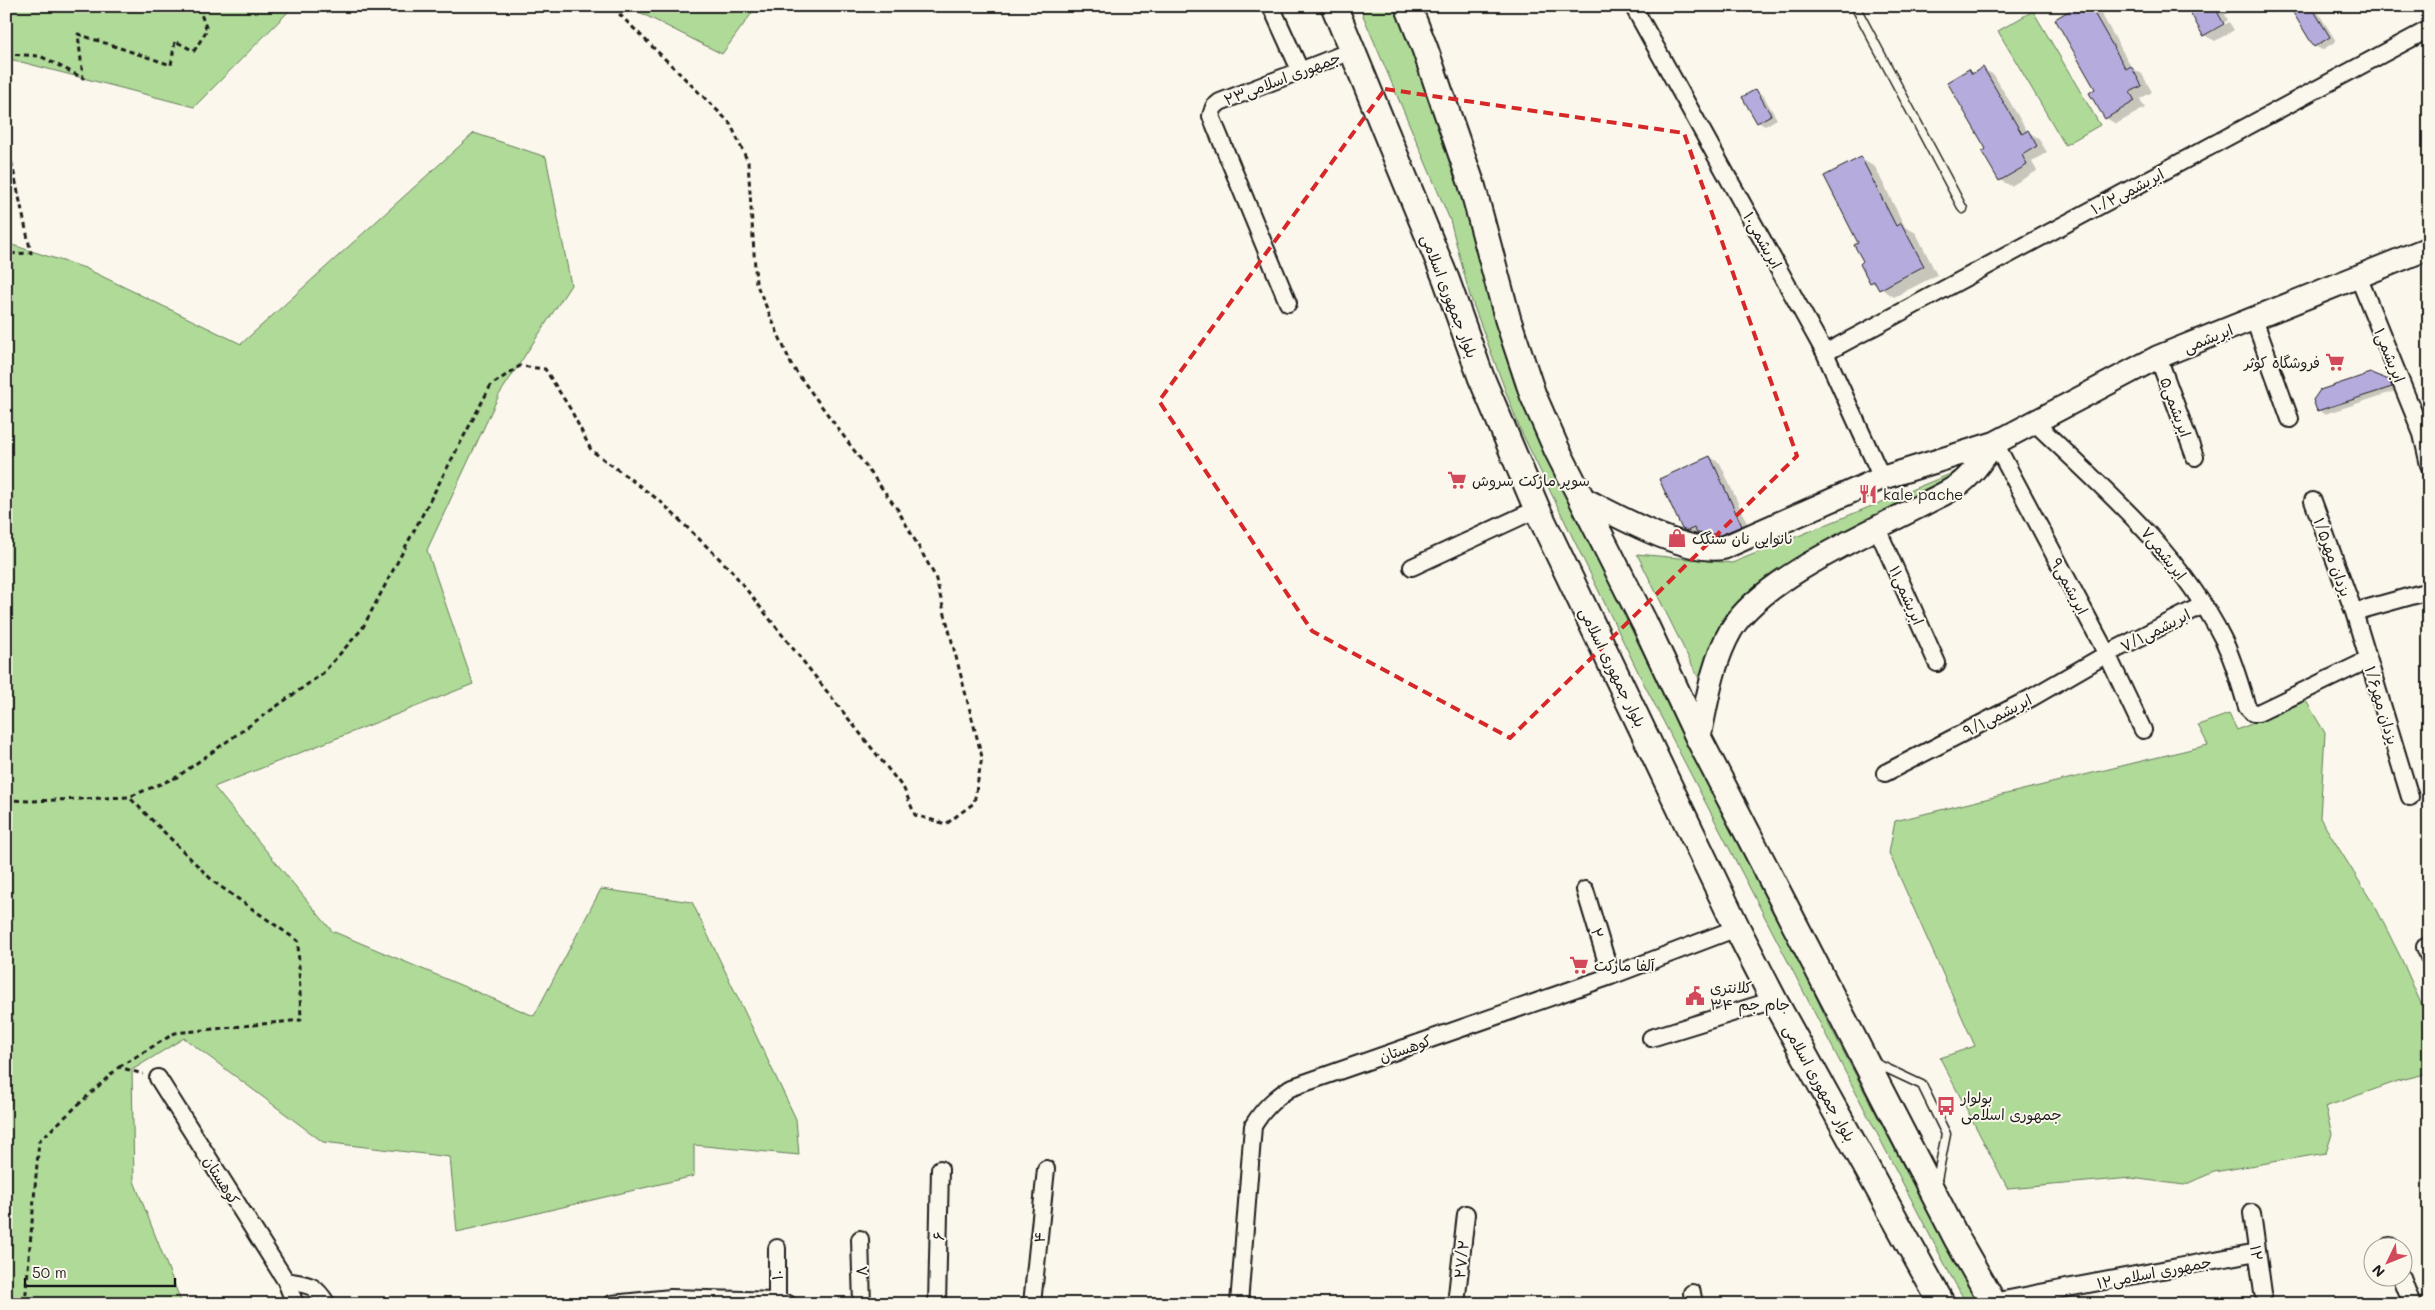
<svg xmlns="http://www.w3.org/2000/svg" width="2435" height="1310" viewBox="0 0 2435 1310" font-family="Mali,'Playpen Sans Arabic',sans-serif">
	<rect width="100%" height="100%" fill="#fbf7ec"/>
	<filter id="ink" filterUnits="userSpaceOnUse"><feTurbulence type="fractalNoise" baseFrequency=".02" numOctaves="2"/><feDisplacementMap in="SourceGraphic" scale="10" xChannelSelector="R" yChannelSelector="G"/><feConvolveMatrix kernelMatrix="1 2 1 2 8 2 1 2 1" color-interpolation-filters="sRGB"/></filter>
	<g filter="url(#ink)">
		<!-- green -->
		<path fill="#afda98" stroke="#667b5a" d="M6,6h288l-100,101 -188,-49z
			M627,6h130l-35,48z
			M1359,6h36l51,134 30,98 20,88 19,60 121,253 151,297 42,88 90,172 61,108h-13l-15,-26 -309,-596 -124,-255 -49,-131 -20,-76z
			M2033,11l67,114 -35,20 -67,-114z
			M474,133l72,24 25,128 -72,110 -72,155 46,134 -259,103 118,144 202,85 67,-127 91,13 104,217 3,36 -105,-10v31l-237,56 -7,-75 -127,-15 -139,-104 -52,32 2,111 48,123h-176v-1061l79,25 156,76z
			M1955,472l7,3 -222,128 -41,76 -62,-125 95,9z
			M2306,701l19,32 -5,85 57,92 24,48 28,64v51l-28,7 -76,27 7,27 -6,19 -112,19 -30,13 -53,-7 -123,11 -68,-131 35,-12 -86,-193 6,-32 313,-76 -10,-20 31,-11 8,16z"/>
		<!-- shadow -->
		<path fill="#0003" fill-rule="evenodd" d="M2193,6h48l-16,9 3,5 -20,12v2l21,-12 5,8 -19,11 -11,-6z
			M2290,6h24l22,35 -14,9 -7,-4z
			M2090,7l11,6 31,55 10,6 10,18 -12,7 5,9 -29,16 -10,-6 -9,-28z
			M1983,69l11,6 33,56 11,7 9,14 -15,10 5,9 -26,15 -11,-6 -12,-30 -19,-80 5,3z
			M1756,91l7,4 14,24 -12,7 -7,-4z
			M1861,159l14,8 30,60 11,6 21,42 -43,22 -23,-15 -11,-39z
			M2429,377v17l-7,-14z
			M2389,381l7,4 2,5 -73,24 -7,-4z
			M1710,457l10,6 31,69 -20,8 -23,-1 -6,-4h-8l-11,-7zM1701,532l25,2v3l-22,-2z"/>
		<!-- building -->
		<path fill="#b5acdd" stroke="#1c1c1c" d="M2077,6h13l36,63 5,-3 11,20 -12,6 5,9 -30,18 -16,-26 6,-4 -40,-70z
			M2187,6h27l10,18 -21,12z
			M2289,6h22l19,31 -16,10z
			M1983,67l39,67 6,-4 9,16 -15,9 5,10 -28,16 -17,-29 4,-3 -39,-67 22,-13 3,5z
			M1756,89l15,26 -14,8 -15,-26z
			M1861,157l35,69 5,-3 23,43 -45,24 -5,-9 -4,2 -10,-19 3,-3 -9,-16 4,-2 -34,-67z
			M2371,373l18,7 3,7 -75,24 -4,-11 7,-10z
			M1710,456l32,70 -22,9 -23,-2 -3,-5 -7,3 -5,-2 -23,-50z"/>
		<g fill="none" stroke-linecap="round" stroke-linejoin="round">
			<!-- service casing -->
			<g stroke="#1c1c1c" stroke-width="11">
				<path id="service" d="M1855,6l108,203
					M2269,6l1,1
					M1875,1063l47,22 24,49 -10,51"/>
			</g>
			<!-- minor casing -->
			<g stroke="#1c1c1c" stroke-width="20">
				<path id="minor" d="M1271,6l29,64
					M1633,6l192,347 57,125
					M2358,276l64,158 7,31
					M1288,303l-77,-187 3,-9 6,-5 131,-51
					M2254,319l36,100
					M1825,353l604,-324
					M2158,357l37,100
					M2034,422c69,66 145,130 189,217 11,22 17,46 24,68l6,6h5l110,-53
					M1995,443l112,211 36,76
					M2313,501l41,111 56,185
					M1877,528l60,135
					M1412,567l125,-58
					M2354,612l75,-21
					M1885,773l146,-75 76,-44 96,-49
					M1585,890l26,86
					M2425,947l4,10
					M1651,1038l123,-38
					M158,1078l128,203 9,23
					M2252,1213l11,80
					M860,1239l2,65
					M2390,1246l1,2
					M2402,1278l10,26
					M286,1281c23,4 28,2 41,23
					M1692,1293l2,11
					M777,1301v-53
					M1993,1302l264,-50
					M612,1304l59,-6 106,3 11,3
					M937,1304l3,-135
					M1032,1304l14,-135
					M1239,1304l14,-178c10,-17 21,-27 37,-38l321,-112 126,-48
					M1456,1304l10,-90
					M2428,1304l1,-2"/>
			</g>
			<!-- secondary casing -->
			<g stroke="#1c1c1c" stroke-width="26">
				<path id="secondary" d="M1580,497c34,17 105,58 143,51l159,-70 113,-35 163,-86 271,-109
					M1699,739c8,-37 13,-76 32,-109 30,-51 139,-98 193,-126 11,-6 23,-11 33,-18 15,-10 27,-29 38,-43"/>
			</g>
			<!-- primary casing -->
			<g stroke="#1c1c1c" stroke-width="29">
				<path id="primary" d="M1334,6l112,273 35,98 56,132 200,419 37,72 168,304
					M1408,6l17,43 47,136 36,135 25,75 24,55 88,174 54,115 258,500 37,65"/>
			</g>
			<!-- path -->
			<path stroke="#1c1c1c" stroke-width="3" stroke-dasharray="5 4" stroke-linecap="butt" d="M6,54l34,2 43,22 -5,-44 93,31 4,-24 19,10 13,-21 -9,-24
				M6,136l25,117 -25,1
				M6,800l26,1 97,-4 48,-20 145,-103 40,-45 129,-244 29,-19 25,3 26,41 20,40 69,51 71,69 173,219 11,26 31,9 28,-21 8,-46 -47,-181 -37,-66 -106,-144 -36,-83 -8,-121 -18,-39 -119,-117
				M119,1067l56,-34 126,-13 -3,-79 -84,-59 -85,-85
				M25,1304l14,-163 80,-74 24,7"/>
			<!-- service -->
			<use href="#service" stroke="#fbf7ec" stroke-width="8"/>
			<!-- minor -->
			<use href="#minor" stroke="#fbf7ec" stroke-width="16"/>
			<!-- secondary -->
			<use href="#secondary" stroke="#fbf7ec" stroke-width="22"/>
			<!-- primary -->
			<use href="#primary" stroke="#fbf7ec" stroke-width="25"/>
		</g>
	</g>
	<!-- marked area -->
	<path fill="none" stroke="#d62828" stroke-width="4" stroke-dasharray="10 6" stroke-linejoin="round" d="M1385,89l299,44 113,323 -287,282 -198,-107 -153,-230z"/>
	<!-- icons -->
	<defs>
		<g id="supermarket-bare" transform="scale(1.5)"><path d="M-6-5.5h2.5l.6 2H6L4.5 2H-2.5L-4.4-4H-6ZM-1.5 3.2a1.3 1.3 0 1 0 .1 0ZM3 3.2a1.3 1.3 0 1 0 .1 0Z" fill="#d1495b" stroke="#fbf7ec" stroke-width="2.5" paint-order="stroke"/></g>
		<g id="restaurant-bare" transform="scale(1.5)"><path d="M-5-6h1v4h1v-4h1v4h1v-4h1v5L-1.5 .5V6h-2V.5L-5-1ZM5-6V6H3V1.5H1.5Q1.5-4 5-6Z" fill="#d1495b" stroke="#fbf7ec" stroke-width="2.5" paint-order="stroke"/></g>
		<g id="shop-bare" transform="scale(1.5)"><path d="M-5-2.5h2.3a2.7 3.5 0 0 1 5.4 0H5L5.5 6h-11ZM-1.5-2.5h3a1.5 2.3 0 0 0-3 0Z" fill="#d1495b" stroke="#fbf7ec" stroke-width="2.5" paint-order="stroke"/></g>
		<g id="civic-bare" transform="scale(1.5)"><path d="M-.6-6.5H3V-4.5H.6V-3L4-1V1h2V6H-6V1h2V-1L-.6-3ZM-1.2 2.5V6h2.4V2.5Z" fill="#d1495b" stroke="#fbf7ec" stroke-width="2.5" paint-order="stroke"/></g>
		<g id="bus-bare" transform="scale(1.5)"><path d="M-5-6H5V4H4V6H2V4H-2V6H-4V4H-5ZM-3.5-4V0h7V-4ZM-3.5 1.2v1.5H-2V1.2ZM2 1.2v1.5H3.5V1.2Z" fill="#d1495b" stroke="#fbf7ec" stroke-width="2.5" paint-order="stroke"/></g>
	</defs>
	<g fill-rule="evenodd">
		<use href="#supermarket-bare" x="2335" y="362"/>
		<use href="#supermarket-bare" x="1457" y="480"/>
		<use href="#restaurant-bare" x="1868" y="494"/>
		<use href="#shop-bare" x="1677" y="538"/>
		<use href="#supermarket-bare" x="1579" y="965"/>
		<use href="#civic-bare" x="1695" y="996"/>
		<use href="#bus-bare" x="1946" y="1106"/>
	</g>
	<g text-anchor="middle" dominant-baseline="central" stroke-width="4" stroke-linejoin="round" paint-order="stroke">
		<!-- street labels -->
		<g font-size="15" fill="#1c1c1c" stroke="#fbf7ec">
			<text transform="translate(1282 78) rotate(-21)">جمهوری اسلامی۲۳</text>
			<text transform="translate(2127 191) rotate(-28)">۱۰/۲ابریشمی</text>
			<text transform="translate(1763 240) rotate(61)">ابریشمی۱۰</text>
			<text transform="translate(1450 296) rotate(69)">بلوار جمهوری اسلامی</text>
			<text transform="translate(2208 338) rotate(-22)">ابریشمی</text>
			<text transform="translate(2390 355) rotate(68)">ابریشمی۱</text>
			<text transform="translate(2176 407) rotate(70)">ابریشمی۵</text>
			<text transform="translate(2164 553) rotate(52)">ابریشمی۷</text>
			<text transform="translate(2333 557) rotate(70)">۱/۵یزدان مهر</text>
			<text transform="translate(2070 586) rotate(62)">ابریشمی۹</text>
			<text transform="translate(1907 595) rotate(66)">ابریشمی۱۱</text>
			<text transform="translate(2155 630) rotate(-27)">ابریشمی۷/۱</text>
			<text transform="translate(1613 667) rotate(64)">بلوار جمهوری اسلامی</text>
			<text transform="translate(2382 705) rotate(73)">۱/۶یزدان مهر</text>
			<text transform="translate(1997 715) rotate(-27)">۹/۱ابریشمی</text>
			<text transform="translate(1598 933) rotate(74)">۲</text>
			<text transform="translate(1405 1048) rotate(-19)">کوهستان</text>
			<text transform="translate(1820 1083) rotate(61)">بلوار جمهوری اسلامی</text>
			<text transform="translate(222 1180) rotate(58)">کوهستان</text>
			<text transform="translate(938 1236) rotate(-89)">۶</text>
			<text transform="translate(1039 1237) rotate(-84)">۴</text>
			<text transform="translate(2257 1253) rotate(82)">۱۲</text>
			<text transform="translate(1461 1259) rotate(-84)">۲۷/۲</text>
			<text transform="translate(861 1271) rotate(-92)">۸</text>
			<text transform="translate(2154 1272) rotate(-11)">جمهوری اسلامی۱۲</text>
			<text transform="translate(777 1275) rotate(-90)">۱۰</text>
		</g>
		<!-- poi labels -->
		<g font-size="15" fill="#1c1c1c" stroke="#fbf7ec" text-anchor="start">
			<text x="2320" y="362" text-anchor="end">فروشگاه کوثر</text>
			<text x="1472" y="480">سوپر مارکت سروش</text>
			<text x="1883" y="494">kale pache</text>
			<text x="1692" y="538">نانوایی نان سنگک</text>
			<text x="1594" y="965">آلفا مارکت</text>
			<text x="1710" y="987">کلانتری<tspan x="1710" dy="17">۳۴ جام جم</tspan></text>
			<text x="1961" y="1097">بولوار<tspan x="1961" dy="17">جمهوری اسلامی</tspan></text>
		</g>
	</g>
	<!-- margin -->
	<rect width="2435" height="1310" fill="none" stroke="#fbf7ec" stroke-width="25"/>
	<rect x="12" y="12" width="2410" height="1285" fill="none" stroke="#1c1c1c" stroke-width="2" filter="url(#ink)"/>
	<!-- north arrow -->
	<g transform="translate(2388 1262) rotate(227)"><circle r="24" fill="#fbf7ec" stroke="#a29f99"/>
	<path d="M0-4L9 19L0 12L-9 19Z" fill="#d1495b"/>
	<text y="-8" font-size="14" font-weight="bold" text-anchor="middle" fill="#1c1c1c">N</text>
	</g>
	<!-- scale -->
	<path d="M25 1278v8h150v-8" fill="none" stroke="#1c1c1c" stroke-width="2.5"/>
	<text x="32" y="1278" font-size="15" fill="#1c1c1c" stroke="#fbf7ec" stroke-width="4" paint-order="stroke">50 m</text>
</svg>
